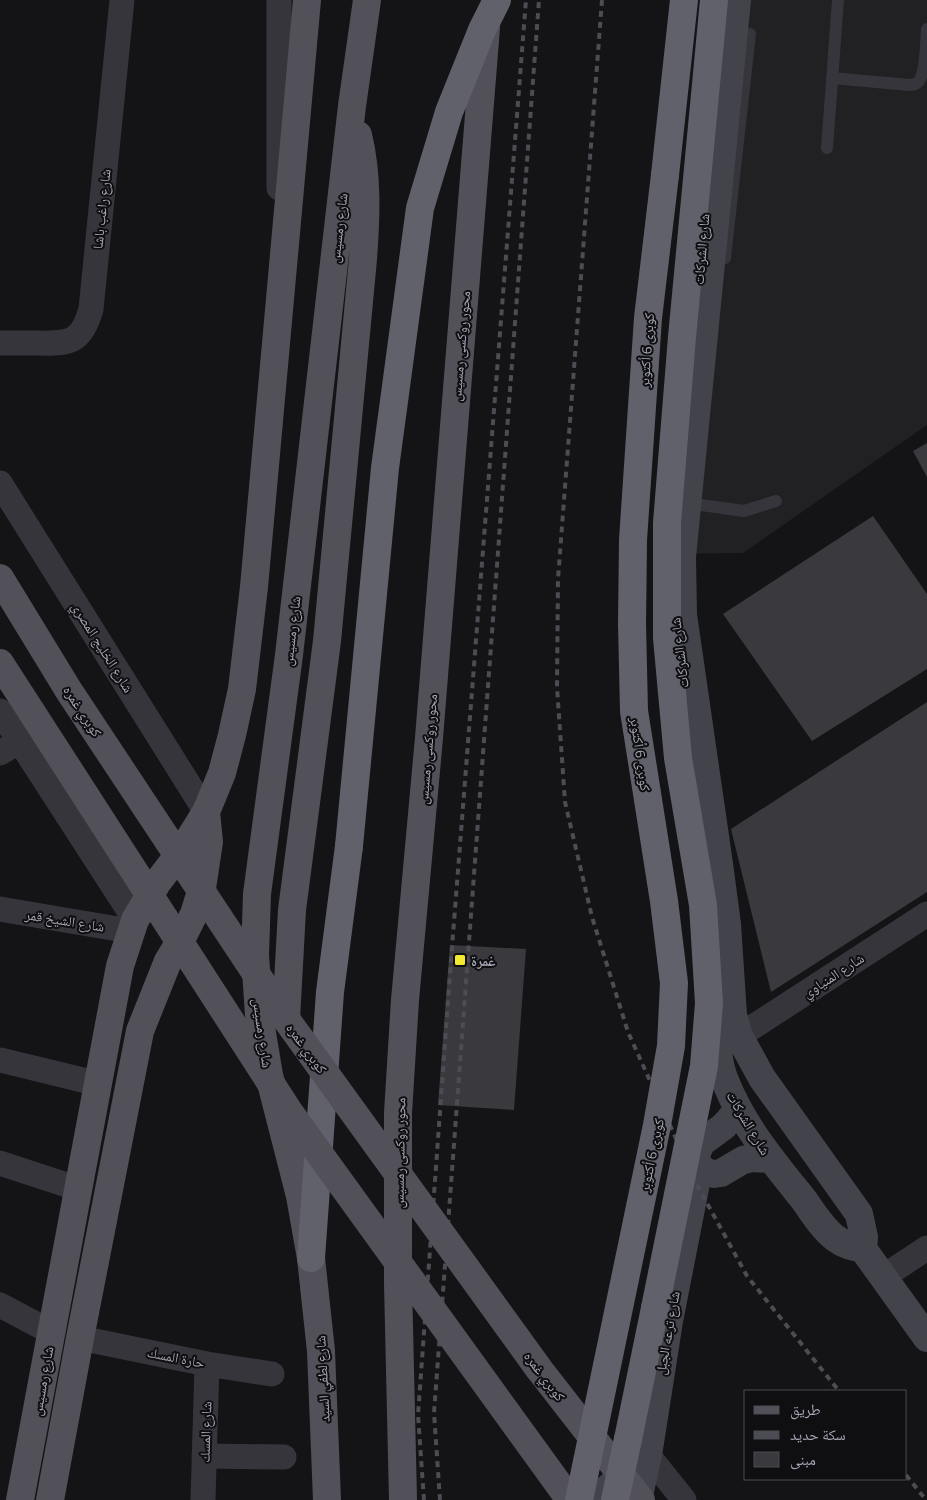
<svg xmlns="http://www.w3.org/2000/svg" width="927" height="1500" viewBox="0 0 927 1500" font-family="'Titillium Web','Noto Naskh Arabic',sans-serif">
	<rect width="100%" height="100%" fill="#141416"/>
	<!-- built -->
	<path fill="#212023" d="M709,0h218v425l-184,128 -84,1z"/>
	<!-- building -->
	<path fill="#3a393e" d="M927,443v34l-14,-26z
		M873,516l54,78v75l-115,72 -89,-127z
		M927,702v190l-156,100 -40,-163z
		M450,945l76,4 -12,161 -76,-5z"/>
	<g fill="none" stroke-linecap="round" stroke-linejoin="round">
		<!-- lane -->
		<path stroke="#36353b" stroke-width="12" d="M832,78l77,7c3,0 5,0 8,-2 9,-6 9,-43 10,-54
			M827,148l11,-148
			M725,258l25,-224
			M687,503l57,8 32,-10"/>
		<!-- street -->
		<path stroke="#36353b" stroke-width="25" d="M279,0v188
			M0,343c13,0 26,0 39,0 31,1 43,-1 52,-34l31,-309
			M0,483l206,329
			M0,711l135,209
			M0,753l20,-12
			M0,909l130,22
			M739,1036l188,-122
			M0,1060l99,24
			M0,1163l79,26
			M883,1277l44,-29
			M0,1305l51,27
			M80,1338l127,26 65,10
			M648,1455l36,45
			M204,1456l80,1
			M203,1500l4,-136"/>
		<!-- secondary -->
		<path stroke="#43434b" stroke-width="28" d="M737,0l-55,557 1,58 36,249 8,60 6,91 6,21 23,42 97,136 5,23 -1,12 64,89
			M717,1020c0,21 0,43 9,63 17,43 49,81 78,117 9,13 19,29 31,38 9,7 18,9 28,11
			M738,1110l-14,16 -23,17 -5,12 1,7 4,6 5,4 8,2 7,-1 22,-13 9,-2 19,1
			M593,1500l38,-31
			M638,1500l10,-45 21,-134 27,-138 5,-15"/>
		<!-- primary -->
		<path stroke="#52515a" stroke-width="28" d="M286,1019l6,-109 35,-269 36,-382c3,-41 5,-83 -5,-124
			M20,1500l100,-534 15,-46 22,-37 26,-34 23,-37 16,-39 10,-38 10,-46 12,-102 53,-587
			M50,1500l30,-162 60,-307 28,-70 14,-23 12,-24 8,-26 7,-46 -3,-30
			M327,1500l-6,-149 -10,-93 -11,-62 -31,-121 -10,-60 -4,-60 2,-61 32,-239 63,-549 15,-106
			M403,1500l-5,-217v-170l7,-113 24,-262 57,-710"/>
		<!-- highway -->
		<path stroke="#61616c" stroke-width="28" d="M665,175l19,-175
			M311,1258l19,-266 19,-146
			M628,1439l27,-131"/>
		<!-- rail -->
		<path stroke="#4c4c54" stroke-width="4" stroke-dasharray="6 5" stroke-linecap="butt" d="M602,0l-44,579 -1,108 8,115 27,115 36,115 68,151 51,93 92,115
			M906,1475l20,25
			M424,1500l-6,-85 33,-455 75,-960
			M440,1500l-6,-87 105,-1413"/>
		<!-- primary-bridge -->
		<path stroke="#52515a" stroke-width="28" d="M0,578l69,113 217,328 253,350 102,131
			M0,663l290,450 280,387"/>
		<!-- highway-bridge -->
		<path stroke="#61616c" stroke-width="28" d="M349,846l36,-378 35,-260 29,-96 33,-82 15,-30
			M655,1308l49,-242 5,-63 -6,-98 -25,-147 -11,-120v-115l15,-186 32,-337
			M579,1500l78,-375 14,-79 3,-63 -10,-82 -30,-190 -2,-87 1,-84 15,-222 17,-143
			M615,1500l13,-61"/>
	</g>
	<!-- markers -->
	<rect fill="#f3ea2f" stroke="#0f0f11" stroke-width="2" x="454" y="954" width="12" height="12" rx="2.5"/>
	<g text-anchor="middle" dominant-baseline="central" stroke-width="4" stroke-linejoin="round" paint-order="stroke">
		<!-- street labels -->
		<g font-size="14" fill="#a6a6b6" stroke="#0f0f11">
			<text transform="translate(101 209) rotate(-84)">شارع راغب باشا</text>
			<text transform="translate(338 228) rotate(-83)">شارع رمسيس</text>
			<text transform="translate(701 249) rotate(-85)">شارع الشركات</text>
			<text transform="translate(460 346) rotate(-85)">محور روكسى رمسيس</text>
			<text transform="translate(646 350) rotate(-86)">كوبرى 6 أكتوبر</text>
			<text transform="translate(291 631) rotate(-83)">شارع رمسيس</text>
			<text transform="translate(103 647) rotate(58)">شارع الخليج المصري</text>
			<text transform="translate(679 653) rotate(-97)">شارع الشركات</text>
			<text transform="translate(83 711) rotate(57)">كوبري غمره</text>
			<text transform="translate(427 749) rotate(-85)">محور روكسى رمسيس</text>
			<text transform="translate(641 754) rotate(82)">كوبرى 6 أكتوبر</text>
			<text transform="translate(65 920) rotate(9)">شارع الشيخ قمر</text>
			<text transform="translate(833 975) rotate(-33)">شارع المنياوي</text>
			<text transform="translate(263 1033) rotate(82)">شارع رمسيس</text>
			<text transform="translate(307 1048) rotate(54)">كوبري غمره</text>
			<text transform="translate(749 1123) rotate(59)">شارع الشركات</text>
			<text transform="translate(399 1153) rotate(-89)">محور روكسى رمسيس</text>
			<text transform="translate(651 1155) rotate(-78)">كوبرى 6 أكتوبر</text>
			<text transform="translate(667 1333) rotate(-80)">شارع ترعه الجبل</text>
			<text transform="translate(176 1357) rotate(11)">حارة المسك</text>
			<text transform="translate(545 1376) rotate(53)">كوبري غمره</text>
			<text transform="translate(322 1379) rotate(-93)">شارع لطفي السيد</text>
			<text transform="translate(42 1381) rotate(-80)">شارع رمسيس</text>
			<text transform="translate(205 1432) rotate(-88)">شارع المسك</text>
		</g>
		<!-- poi labels -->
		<g font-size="14" font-weight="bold" fill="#a6a6b6" stroke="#0f0f11" text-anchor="start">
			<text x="471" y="960">غمرة</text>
		</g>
	</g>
	<!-- legend -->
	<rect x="744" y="1390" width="162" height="90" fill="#0f0f11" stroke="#4b4b53"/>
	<rect x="754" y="1406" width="25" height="8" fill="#52515a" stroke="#4b4b53"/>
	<text x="790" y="1415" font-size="15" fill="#a6a6b6">طريق</text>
	<rect x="754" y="1431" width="25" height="8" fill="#4c4c54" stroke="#4b4b53"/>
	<text x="790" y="1440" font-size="15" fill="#a6a6b6">سكة حديد</text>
	<rect x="754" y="1452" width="25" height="15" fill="#3a393e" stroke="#4b4b53"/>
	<text x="790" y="1465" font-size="15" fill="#a6a6b6">مبنى</text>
</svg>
